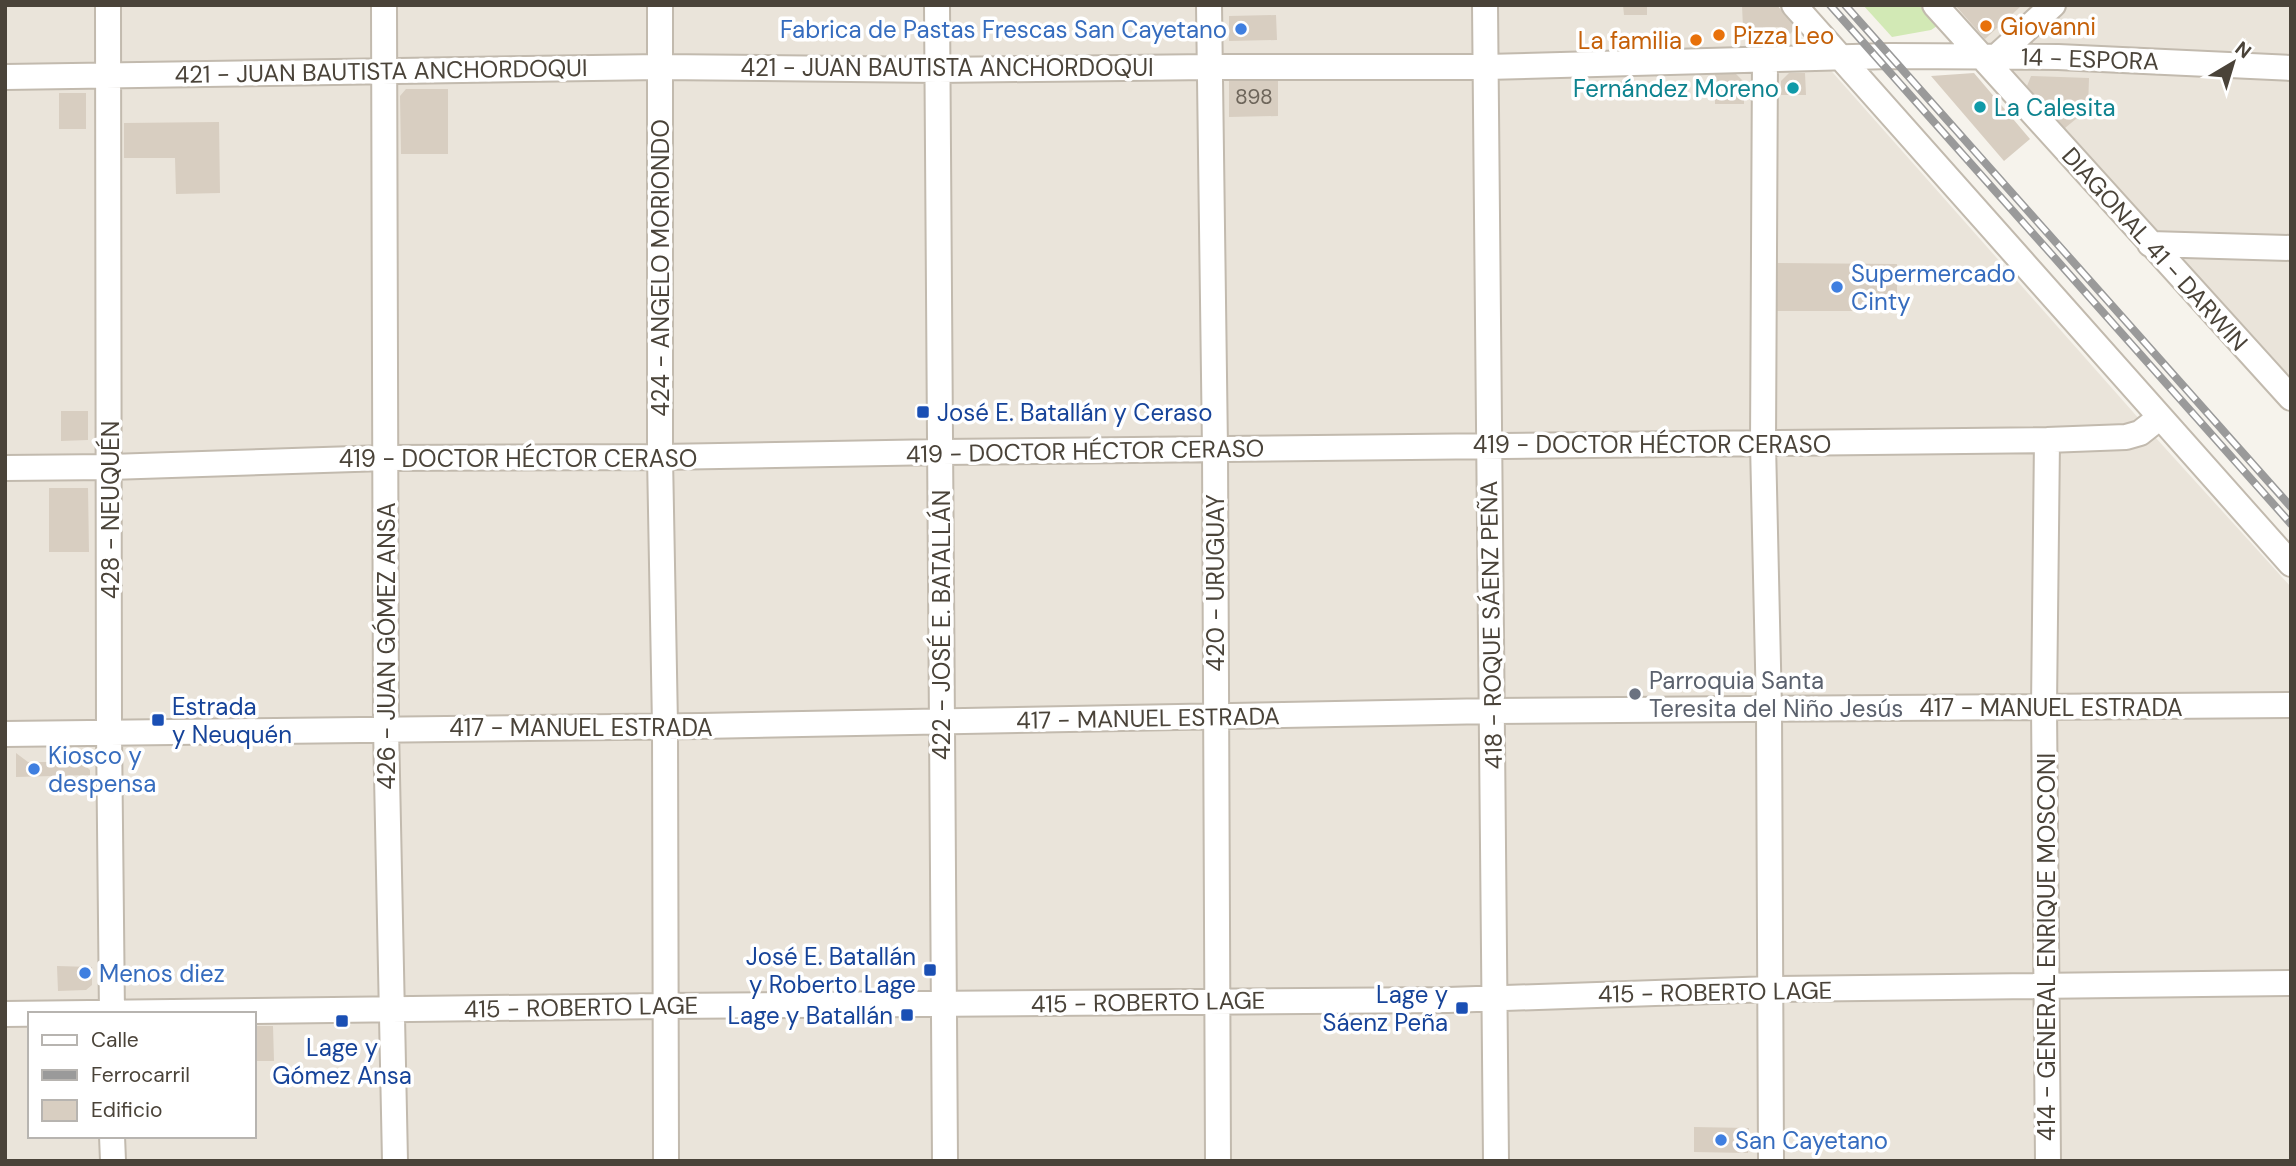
<svg xmlns="http://www.w3.org/2000/svg" width="2296" height="1166" viewBox="0 0 2296 1166" font-family="'DM Sans',sans-serif">
	<rect width="100%" height="100%" fill="#f6f3ec"/>
	<!-- residential -->
	<path fill="#eae4da" fill-rule="evenodd" d="M5,5h1768l383,433 135,149v574h-2286zM30,1014h224v122h-224z
		M1952,5h339v379l-138,-154z"/>
	<!-- green -->
	<path fill="#d2e9b5" d="M1863,5h56l18,21 -6,4 -39,7z"/>
	<!-- building -->
	<path fill="#d8cec1" d="M1623,5h24v10h-23z
		M1742,5h35l16,19 1,6 -4,4 -6,-2 -2,-5h-16l-8,3 -15,-2z
		M1955,5h64l1,2 -35,32z
		M1276,15l1,25 -48,1v-25z
		M1789,73h16l1,22h-25v-14z
		M1974,73l56,66 -26,22 -73,-85z
		M1715,74h21l8,8v22h-29z
		M2031,76l58,2 -1,31 -23,19 -38,-42z
		M1229,78h49v38l-49,1z
		M406,89h42v65h-47l-1,-58z
		M59,93h27v36h-27z
		M219,122l1,71 -44,1 -1,-36h-51v-35z
		M1776,263l121,1v47h-121z
		M61,411h27v29l-27,1z
		M49,488h39l1,64h-40z
		M16,753l12,9h53l9,8v5l-74,2z
		M57,966l35,1v18l-6,5 -28,1z
		M254,1026h19l1,35h-20z
		M1694,1127l55,1 -1,25 -54,-1z"/>
	<g fill="none" stroke-linecap="round" stroke-linejoin="round">
		<!-- minor casing -->
		<g stroke="#c2baae" stroke-width="28">
			<path id="minor" d="M108,5l1,727 3,282
				M384,5l2,723 9,433
				M660,5v452l5,268 1,436
				M937,5l8,1156
				M1209,5l6,444 3,712
				M1485,5l11,1156
				M1794,5l497,559
				M1935,5l356,393
				M1997,56l56,-51
				M1765,59l-2,385 6,265 2,452
				M5,77l655,-10 278,3 272,-3h276l404,-11 168,1 233,11
				M2150,244l141,4
				M2047,440l-3,267 4,454
				M5,468l105,-1 275,-9 275,-1 281,-5 1106,-12 79,-3 14,-4 19,-15
				M5,734l696,-8 792,-15 798,-6
				M5,1014l659,-8 784,-6 324,-11 519,-6
				M112,1136l1,25"/>
		</g>
		<!-- minor -->
		<use href="#minor" stroke="#fff" stroke-width="24"/>
		<!-- rail casing -->
		<g stroke="#9a9a9a" stroke-width="8">
			<path id="rail" d="M1830,5l461,519
				M1845,5l446,502"/>
		</g>
		<!-- rail -->
		<use href="#rail" stroke="#fff" stroke-width="5" stroke-dasharray="16" stroke-linecap="butt"/>
	</g>
	<!-- markers -->
	<g fill="#e8710a" stroke="#fff" stroke-width="2.5">
		<circle cx="1986" cy="26" r="7"/>
		<circle cx="1719" cy="35" r="7"/>
		<circle cx="1696" cy="40" r="7"/>
	</g>
	<g fill="#3f7fe0" stroke="#fff" stroke-width="2.5">
		<circle cx="1241" cy="29" r="7"/>
		<circle cx="1837" cy="287" r="7"/>
		<circle cx="34" cy="769" r="7"/>
		<circle cx="85" cy="973" r="7"/>
		<circle cx="1721" cy="1140" r="7"/>
	</g>
	<g fill="#0f9aa8" stroke="#fff" stroke-width="2.5">
		<circle cx="1793" cy="88" r="7"/>
		<circle cx="1980" cy="107" r="7"/>
	</g>
	<g fill="#1a4fb4" stroke="#fff" stroke-width="2.5">
		<rect x="916" y="405" width="14" height="14" rx="3.5"/>
		<rect x="151" y="713" width="14" height="14" rx="3.5"/>
		<rect x="923" y="963" width="14" height="14" rx="3.5"/>
		<rect x="1455" y="1001" width="14" height="14" rx="3.5"/>
		<rect x="900" y="1008" width="14" height="14" rx="3.5"/>
		<rect x="335" y="1014" width="14" height="14" rx="3.5"/>
	</g>
	<circle fill="#6b7280" stroke="#fff" stroke-width="2.5" cx="1635" cy="694" r="7"/>
	<g text-anchor="middle" dominant-baseline="central" stroke-width="7" stroke-linejoin="round" paint-order="stroke">
		<!-- number labels -->
		<g font-size="21" fill="#6e665b">
			<text x="1254" y="97">898</text>
		</g>
		<!-- food labels -->
		<g font-size="24" fill="#c56008" stroke="#fff" text-anchor="start">
			<text x="2000" y="26">Giovanni</text>
			<text x="1733" y="35">Pizza Leo</text>
			<text x="1682" y="40" text-anchor="end">La familia</text>
		</g>
		<!-- shop labels -->
		<g font-size="24" fill="#366cbe" stroke="#fff" text-anchor="start">
			<text x="1227" y="29" text-anchor="end">Fabrica de Pastas Frescas San Cayetano</text>
			<text x="1851" y="273">Supermercado<tspan x="1851" dy="28">Cinty</tspan></text>
			<text x="48" y="755">Kiosco y<tspan x="48" dy="28">despensa</tspan></text>
			<text x="99" y="973">Menos diez</text>
			<text x="1735" y="1140">San Cayetano</text>
		</g>
		<!-- street labels -->
		<g font-size="24" fill="#4a4339" stroke="#fff">
			<text transform="translate(2090 59) rotate(2)">14 - ESPORA</text>
			<text x="947" y="67">421 - JUAN BAUTISTA ANCHORDOQUI</text>
			<text transform="translate(381 71) rotate(-1)">421 - JUAN BAUTISTA ANCHORDOQUI</text>
			<text transform="translate(2155 249) rotate(48)">DIAGONAL 41 - DARWIN</text>
			<text transform="translate(660 268) rotate(-90)">424 - ANGELO MORIONDO</text>
			<text x="1652" y="444">419 - DOCTOR HÉCTOR CERASO</text>
			<text transform="translate(1085 451) rotate(-1)">419 - DOCTOR HÉCTOR CERASO</text>
			<text x="518" y="458">419 - DOCTOR HÉCTOR CERASO</text>
			<text transform="translate(110 510) rotate(-90)">428 - NEUQUÉN</text>
			<text transform="translate(1215 583) rotate(-90)">420 - URUGUAY</text>
			<text transform="translate(941 625) rotate(-90)">422 - JOSÉ E. BATALLÁN</text>
			<text transform="translate(1491 625) rotate(-91)">418 - ROQUE SÁENZ PEÑA</text>
			<text transform="translate(386 646) rotate(-90)">426 - JUAN GÓMEZ ANSA</text>
			<text x="2051" y="707">417 - MANUEL ESTRADA</text>
			<text transform="translate(1148 718) rotate(-1)">417 - MANUEL ESTRADA</text>
			<text x="581" y="727">417 - MANUEL ESTRADA</text>
			<text transform="translate(2046 947) rotate(-90)">414 - GENERAL ENRIQUE MOSCONI</text>
			<text transform="translate(1715 992) rotate(-1)">415 - ROBERTO LAGE</text>
			<text transform="translate(1148 1002) rotate(-1)">415 - ROBERTO LAGE</text>
			<text transform="translate(581 1007) rotate(-1)">415 - ROBERTO LAGE</text>
		</g>
		<!-- culture labels -->
		<g font-size="24" fill="#0d838f" stroke="#fff" text-anchor="end">
			<text x="1779" y="88">Fernández Moreno</text>
			<text x="1994" y="107" text-anchor="start">La Calesita</text>
		</g>
		<!-- transit labels -->
		<g font-size="24" fill="#164399" stroke="#fff" text-anchor="end">
			<text x="937" y="412" text-anchor="start">José E. Batallán y Ceraso</text>
			<text x="172" y="706" text-anchor="start">Estrada<tspan x="172" dy="28">y Neuquén</tspan></text>
			<text x="916" y="956">José E. Batallán<tspan x="916" dy="28">y Roberto Lage</tspan></text>
			<text x="1448" y="994">Lage y<tspan x="1448" dy="28">Sáenz Peña</tspan></text>
			<text x="893" y="1015">Lage y Batallán</text>
			<text x="342" y="1047" text-anchor="middle">Lage y<tspan x="342" dy="28">Gómez Ansa</tspan></text>
		</g>
		<!-- worship labels -->
		<g font-size="24" fill="#5b616d" stroke="#fff" text-anchor="start">
			<text x="1649" y="680">Parroquia Santa<tspan x="1649" dy="28">Teresita del Niño Jesús</tspan></text>
		</g>
	</g>
	<!-- border -->
	<rect width="2296" height="1166" fill="none" stroke="#4a4339" stroke-width="14"/>
	<!-- legend -->
	<rect x="28" y="1012" width="228" height="126" fill="#ffffff" stroke="#b7b4b0" stroke-width="2"/>
	<rect x="42" y="1035" width="35" height="10" fill="#ffffff" stroke="#b7b4b0" stroke-width="2"/>
	<text x="91" y="1047" font-size="21" fill="#4a4339">Calle</text>
	<rect x="42" y="1070" width="35" height="10" fill="#9a9a9a" stroke="#b7b4b0" stroke-width="2"/>
	<text x="91" y="1082" font-size="21" fill="#4a4339">Ferrocarril</text>
	<rect x="42" y="1100" width="35" height="21" fill="#d8cec1" stroke="#b7b4b0" stroke-width="2"/>
	<text x="91" y="1117" font-size="21" fill="#4a4339">Edificio</text>
	<!-- north arrow -->
	<g transform="translate(2233 63) rotate(38)" stroke="#ffffff" stroke-width="5" paint-order="stroke">
	<path d="M0-5L12 26L0 18L-12 26Z" fill="#4a4339"/>
	<text y="-10" font-size="19" font-weight="bold" text-anchor="middle" fill="#4a4339">N</text>
	</g>
</svg>
